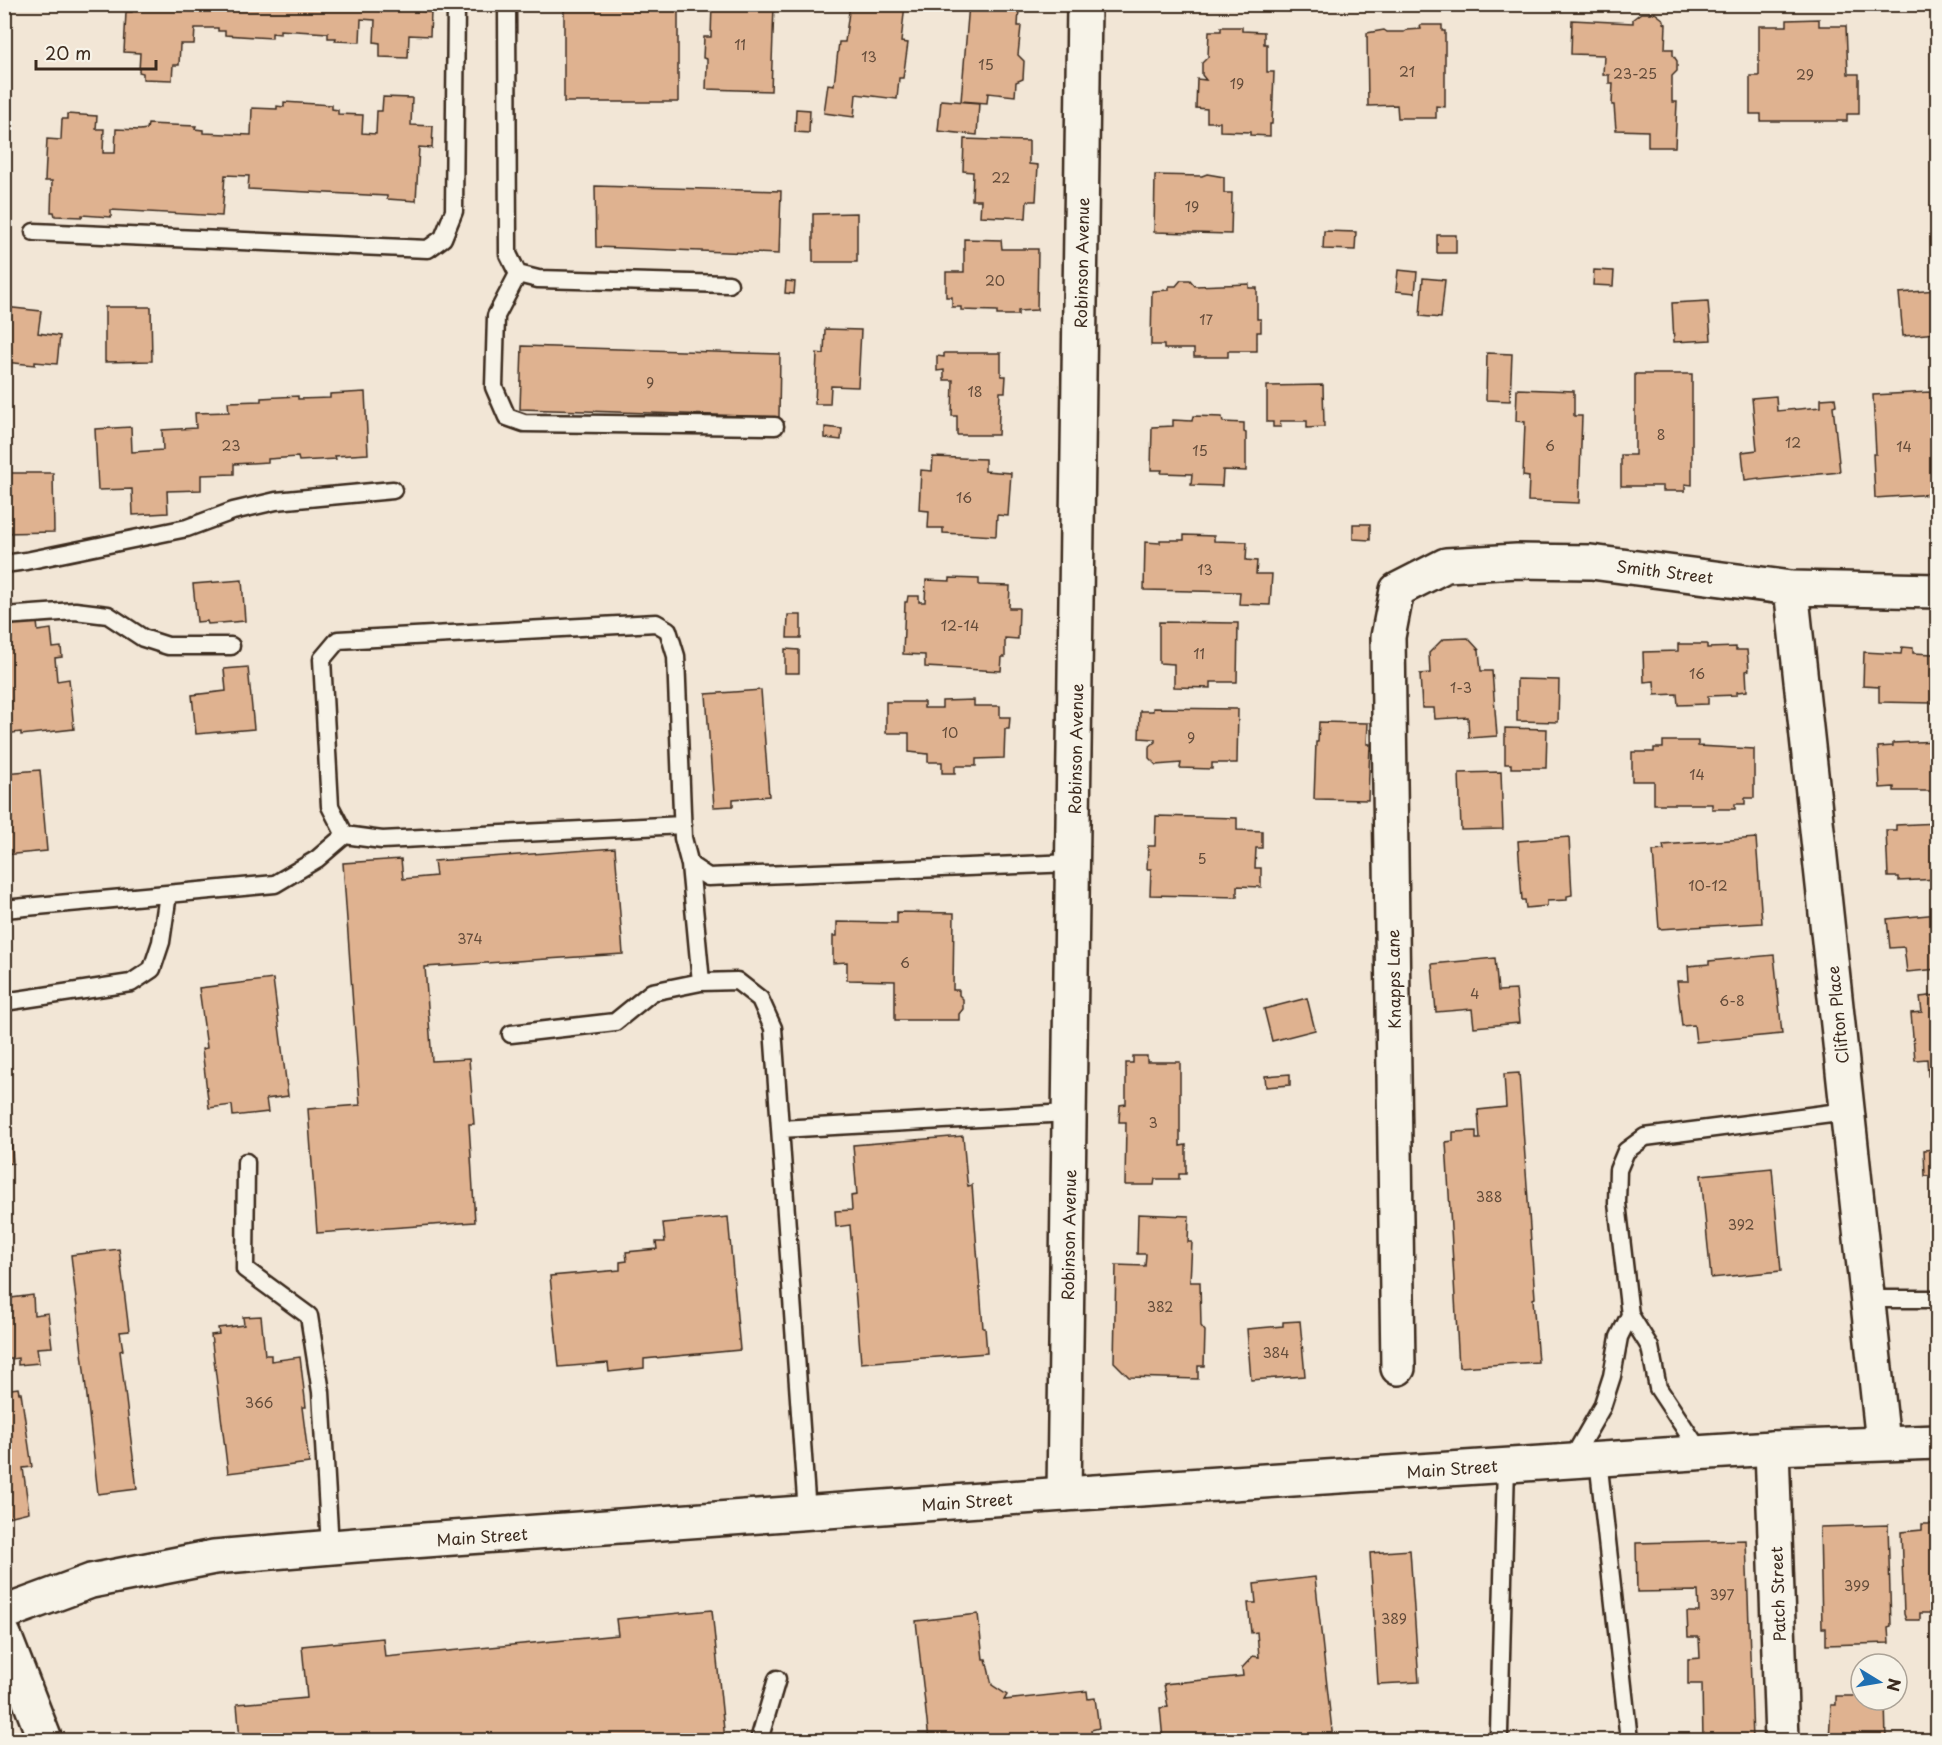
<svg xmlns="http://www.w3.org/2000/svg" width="1942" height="1745" viewBox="0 0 1942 1745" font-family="'Playpen Sans',sans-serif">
	<rect width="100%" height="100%" fill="#f2e6d6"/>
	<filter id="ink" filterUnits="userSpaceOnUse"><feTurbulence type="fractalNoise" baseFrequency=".0167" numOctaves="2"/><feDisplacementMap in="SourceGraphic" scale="12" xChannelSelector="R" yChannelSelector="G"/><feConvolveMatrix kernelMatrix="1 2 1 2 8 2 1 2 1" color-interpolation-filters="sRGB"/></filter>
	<g filter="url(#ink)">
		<!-- building -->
		<path fill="#dfb290" stroke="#3b2a1e" stroke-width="1.5" d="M132,4h286l-1,7 14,1 -1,24 -21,-1 -1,23 -28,-1v-14l-6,-1 1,-22 -14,-1 -1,23 -25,-1 1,-3h-8v-5l-48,-3v4l-8,-1v5l-47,-3v-4h-7v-3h-23l-1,16h-14l-1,21h-6l-1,15 -29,-1v-6l-4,-1 1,-19 -16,-1 2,-40h6z
			M564,4h114v98h-114z
			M712,4h58v2h4l-3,85 -65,-2 1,-25v-5l-4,-1 1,-21h7z
			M850,4h55l-4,38 7,1 -5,35h-4l-2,21 -41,-5 -2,23 -30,-4 4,-29 6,1 5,-43h6z
			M969,4l50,5 -1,17h3l-3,29 6,6 -1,18 -7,3 -1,14 -27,-3 -1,10 -26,-2z
			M1641,13h14l9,7v3l2,1 -1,25h8v6l4,6v10l-5,5v26h5l-2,45h-27v-16l-32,-1 -2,-25h-2l1,-22h-4v-8h-6l1,-20 -33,-1 1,-34 61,3v-4z
			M1819,19v7h27l2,48h11v40h-12v7h-86v-7h-11v-38h9v-50h28v-6z
			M1420,25h22v6h3v76l-9,-1v12h-38l-1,-13 -29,1 -1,-73 17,-3 3,2h17l3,-2 14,-1z
			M1221,27h21v4l22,1v12h3v28h7l-2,52h-2v12l-20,-1v-3l-30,-1v-9h-13v-13l-11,-1 1,-29 9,1 -4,-5v-12l6,-6 1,-26h12z
			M383,97l29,1 -1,27 22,1 -1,22 -13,-1 -3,54 -29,-2v-3l-139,-7 1,-13 -24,-1 -3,41 -111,-6v7l-29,-2v2l-27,-1 -1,-4h-3l1,-31h-7l2,-42 14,1 1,-21h5v-5l30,2 -1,13h8l-1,24h12l1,-24 24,1 7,-1 1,-5 23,1 25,1 -1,3 8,1v3l48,2 1,-27 25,1v-3l7,1v-5l48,3v4l6,1v4l25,1 -1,18 14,1 1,-23h5z
			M941,100l38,3 -2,32 -39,-4z
			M796,109l14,1 -1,23 -14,-1z
			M964,139l65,2v23l9,1 -2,36h-9l-1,17 -46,-2 1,-16h-9l1,-28 -10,-1z
			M1207,174l17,3v16h8l-1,41 -77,-2 1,-57 47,1z
			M595,186l186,5 -2,63 -183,-7z
			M857,213v49h-44v-48z
			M1324,231l32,1 -1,18 -32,-1z
			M1437,235h19v18h-19z
			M964,239l37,1 1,9h36l-1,61 -19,1v4h-21v-4l-36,-1v-3h-9v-10h-6v-25h18z
			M1398,270l19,2 -2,21 -19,-2z
			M1594,270l20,1 -1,15 -20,-1z
			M1423,278l22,2 -4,38 -21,-2z
			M1181,280h9l5,6 54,-2v4h8v31h4v13h-4v19h-29v6h-34v-8h-30v-4h-13l1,-54 17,-1v-4h7z
			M786,281l9,1 -1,12 -9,-1z
			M1937,290l1,43 -35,3 -4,-43z
			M1708,301l3,39 -37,2 -2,-39z
			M4,307l37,4 -3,22 22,3 -3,28 -22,-2v3l-31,-3z
			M105,307h46l1,54 -47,1z
			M825,329l36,1 -3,57 -27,-1 -1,18h-15l2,-51 7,1z
			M522,346l258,8 -1,63 -259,-8z
			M944,353h57v23h5l-1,16h-5l-2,43h-41v-19h-5l1,-36h-9v-10l-7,1v-15l7,1z
			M1487,353l25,1 -2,47 -24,-1z
			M1635,374h57v111l-7,-1v7h-22v-5h-42v-31h14z
			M1323,385l1,42 -17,1v-7h-27l1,6h-8v-5h-6v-36z
			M1517,389l57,2v25h8l-3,87 -51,-2 1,-24 -6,-1 2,-54 -9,-1z
			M365,392l3,62 -33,2 1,3 -37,2 -1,-4 -30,2v3l-34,2v10l-33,1v15l-34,1 1,22 -35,2 -1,-26 -34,1 -3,-61 36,-2 1,25 31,-2 -1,-20 34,-2 -1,-15 34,-1 -1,-10 33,-1v-3l37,-2v3l32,-1v-4z
			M1930,392l5,87h-2l1,15 -59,4 -2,-44h3l-3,-59z
			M1776,396l1,15 44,-4v-8l14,-1 1,7 -3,1 7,66 -81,8v-2l-14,2 -3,-28 15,-2 -5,-52z
			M1193,416l29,1 1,5 21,1v9l2,1v38l-23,-1 -1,16 -31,-1 1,-11 -31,-1 1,-3h-11l1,-43 21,-1v-6l19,1z
			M825,427l17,2 -1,11 -16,-2z
			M933,457l52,2v12l26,2 -3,43 -11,-1 -1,21 -53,-3v-5h-15l1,-17 -10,-1 2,-40 11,1z
			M4,459h5v14h44l1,59 -50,1z
			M1353,524h17v16l-17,-1z
			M1184,535l30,1v5l33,1 -1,18 11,1 -1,13h16l-2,31 -31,-1 1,-12 -96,-2 1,-48 15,1v-3h24z
			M950,578l29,1v6l31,1 -1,22h10l-1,31 -13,-1v19h-3l-1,14 -76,-4v-12l-22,-1 2,-52h2l1,-6h11v6h6l1,-22 24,1z
			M242,580l3,41 -37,3 -1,-3 -10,1 -4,-38z
			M788,615h13v23h-14z
			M37,622l1,9 13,-2 2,19 8,-1 1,10 -7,1 2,23 12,-2 5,50 -53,6v-3l-17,2v-100l7,-1 -1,-8z
			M1159,622l79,1 -1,59h-26v6l-37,-1v-23l-15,-1z
			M1468,638l11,12 2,21h11l5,65 -28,2 -1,-21 -33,2 -1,-11h-12l-2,-34 10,-1 -1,-20 14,-14z
			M1678,644h29v4l29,-1v3h11l2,20 -3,1 1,20 -10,1v3l-29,1v8l-30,1 -1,-11 -22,1 -1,-14 -10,1 -1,-30 35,-1z
			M1902,647l11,1v5l20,1 -1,49 -53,-1v-15l-16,-1 1,-34 37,2z
			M785,649l14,1v23h-14z
			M248,667l6,62 -58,5 -4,-39 34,-4 -2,-22z
			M1517,679l42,1 -1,42 -41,-1z
			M761,690l8,106 -36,3v7l-19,1 -8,-113z
			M974,700v6h26v11h10l-1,12h-4l-1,29 -28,1v7h-21v7h-13v-11h-14v-8l-19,-2v-19h-23v-31h38v6h18v-7z
			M1153,708l85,1 -1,54h-25v6l-32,-1 1,-5 -25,2 -7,-7v-11l6,-5v-3l-16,-1 1,-27h13z
			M1319,722l49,1 -1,21h3l-2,56 -54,-1 2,-57h2z
			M1505,728l42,1 -1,39h-35v-4h-6z
			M1663,741h35v5l56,3v49h-9v6h-10v5h-23v-5h-58v-23h-22v-29h22v-4h9z
			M1938,741v50h-44v-4l-14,1 -2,-41 15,-1v-3z
			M40,770l7,81 -43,4v-82z
			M1501,772l2,57 -42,1 -2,-57z
			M1156,816l81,2v12l25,1v17h-6l-1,20h6v19l-24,-1v11l-87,-2 1,-26h-4l1,-23h7z
			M1938,823v56l-39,2v-4h-11l-2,-47h10v-5z
			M1569,837l3,58 -5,1v4l-20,1v5l-21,2 -1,-8h-3l-4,-59z
			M1756,838l6,85 -103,6 -6,-78 11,-1 -1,-5z
			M615,848l8,106 -198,13 7,94 37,-2 5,65h-5l6,98 -158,11 -9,-124 52,-4 -17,-242 58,-4 2,20 33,-3 -2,-15z
			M897,912l57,1 -1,77h6v5l4,4v10l-4,5v6h-64v-39l-48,-1v-18l-14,1v-27h4v-14l60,1z
			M1938,914v55l-31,3 -3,-25 -14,1 -3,-29z
			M1774,955l8,79 -86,8 -2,-17 -12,1 -5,-45h12l-1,-15 21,-2v-3z
			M1495,958l3,33 18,-1 3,33 -45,4 -2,-18 -36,3 -4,-48z
			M273,979l15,117 -22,3 2,13 -35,4 -1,-11 -23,3 -7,-59 5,-1 -8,-60z
			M1938,995v80l-10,1 -1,-17 -12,1 -4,-47 11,-1 -2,-15z
			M1307,998l8,32 -43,11 -8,-32z
			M1133,1056h14v6h33v84l6,-1v29h-7v5h-24l-1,6h-29l1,-63h-7l1,-17 6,-1v-41h7z
			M1519,1073l16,225 -2,1 5,63 -79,5 -13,-225 7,-1v-9l23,-1v8h4l-2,-29 28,-3 -2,-33z
			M1290,1074v11l-24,2 -1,-11z
			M1934,1120h4v55l-13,1 -1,-26 12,-1z
			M4,1124h6l3,39 -9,1z
			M963,1136l4,45 1,5 4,-1 11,143h2l2,25 -126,10 -11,-138 -14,2 -1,-16 17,-1 -1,-14 6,-1 -4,-50z
			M1772,1168l9,103 -70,7 -10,-103z
			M1138,1214l51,2 -1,26h4l-2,40h10l1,44 4,5 -1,35h-6v13l-69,-2 -15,-15 2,-97 29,1 1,-12h-9z
			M728,1217l12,133 -96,9v9l-35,4 -1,-9 -49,4 -9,-91 70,-6v-8l7,-1 -1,-9 31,-3 -1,-7h9l-2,-19z
			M119,1249l10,82 -9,1 3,18 -3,1 17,138 -39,5 -27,-239z
			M33,1295l1,20 14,-2 4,34 -15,1 2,15 -21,2v-7l-14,2v-61z
			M261,1316l4,39h6v6l29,-4 6,50h-4l7,56 -81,10 -17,-138 8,-1 -1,-6 26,-3 -1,-8z
			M1300,1321l5,55 -54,4 -4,-51 36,-3v-4z
			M18,1388l1,5h2l11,74 -9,1 6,44 -25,6v-128z
			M1922,1524h16v89h-18v7h-14l-2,-6 -3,-82 21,-2z
			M1888,1525l3,101 -3,1 1,16 -63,2v-17h-4l-2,-101z
			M1746,1540l7,200h-50l-1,-56h-14v-25l12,-1 -1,-21h-11l-1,-25h12l-1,-21 -61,1 -1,-49z
			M1410,1550l9,132 -41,2 -8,-131z
			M1315,1577l18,163h-170l-3,-32 8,-1 -4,-23 79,-8 -1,-8 11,-12 6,1 -2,-25 -6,1 -3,-30h8l-2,-19z
			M712,1610l13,130h-485l-3,-36 70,-6 -5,-52 81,-8 2,19 233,-22 -2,-16z
			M978,1614l5,45h3l6,26 15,10 -3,5 83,-9 1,8 7,-1 4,30 -8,2 1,10h-163l-13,-119z
			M1836,1696h25v4h24l1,40h-57l2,-35h5z"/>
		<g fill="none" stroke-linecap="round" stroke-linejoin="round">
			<!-- lane casing -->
			<g stroke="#3b2a1e" stroke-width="21">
				<path id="lane" d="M507,4l1,250 10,20 20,5 191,5
					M34,232l394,17 15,-11 11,-27 2,-207
					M518,274l-22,42 -2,71 13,30 17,6 251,3
					M4,564l22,-3 161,-33 46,-17 43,-10 117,-11
					M4,616l71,-5 33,4 35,23 25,8h63
					M345,835l-15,-29 -8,-147 16,-19 318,-17 12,7 8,26 7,182 7,27 18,12 365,-14
					M690,865l11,117
					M4,909l271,-25 42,-25 28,-24 37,5 301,-15
					M4,1002l127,-19 21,-14 9,-27 7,-48
					M511,1034l104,-12 37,-30 49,-10 36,-1 23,18 13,29 34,485
					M780,1129l289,-16
					M246,1162l-1,107 64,47 12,76 9,155
					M1867,1299h71
					M1701,1453l-43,-65 -8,-41 -20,-32 -13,-112 1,-33 8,-19 19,-14 202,-26
					M1598,1459l31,281
					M1571,1461l31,-54 10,-31 7,-39 11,-22
					M759,1740l18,-61
					M1497,1740l2,-7 7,-268"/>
			</g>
			<!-- street casing -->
			<g stroke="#3b2a1e" stroke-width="38">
				<path id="street" d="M1791,588l92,855
					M1398,1368l-10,-731 9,-47 49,-25 71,-4 74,1 200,26 147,3
					M1772,1448l10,292
					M1064,1494l20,-1490
					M4,1635l41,105"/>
			</g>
			<!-- secondary casing -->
			<g stroke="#3b2a1e" stroke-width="38">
				<path id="secondary" d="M4,1613l87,-32 123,-24 142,-12 708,-51 708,-46 166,-6"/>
			</g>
			<!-- lane -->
			<use href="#lane" stroke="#f7f3e8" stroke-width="16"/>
			<!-- street -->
			<use href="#street" stroke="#f7f3e8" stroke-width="33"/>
			<!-- secondary -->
			<use href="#secondary" stroke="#f7f3e8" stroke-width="33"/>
		</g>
	</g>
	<g text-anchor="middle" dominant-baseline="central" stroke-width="4.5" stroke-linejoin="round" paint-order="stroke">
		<!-- number labels -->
		<g font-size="14" fill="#644c3a">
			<text x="740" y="44">11</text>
			<text x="869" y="56">13</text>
			<text x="986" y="64">15</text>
			<text x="1407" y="71">21</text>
			<text x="1635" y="73">23-25</text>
			<text x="1805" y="74">29</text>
			<text x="1237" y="83">19</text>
			<text x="1001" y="177">22</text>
			<text x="1192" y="206">19</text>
			<text x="995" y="280">20</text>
			<text x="1206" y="319">17</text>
			<text x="650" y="382">9</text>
			<text x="975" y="391">18</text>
			<text x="1661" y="434">8</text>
			<text x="1793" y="442">12</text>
			<text x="231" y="445">23</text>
			<text x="1550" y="445">6</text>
			<text x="1904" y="446">14</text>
			<text x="1200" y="450">15</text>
			<text x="964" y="497">16</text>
			<text x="1205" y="569">13</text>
			<text x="960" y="625">12-14</text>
			<text x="1199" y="653">11</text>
			<text x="1697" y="673">16</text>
			<text x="1461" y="687">1-3</text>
			<text x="950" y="732">10</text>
			<text x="1191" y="737">9</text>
			<text x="1697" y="774">14</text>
			<text x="1202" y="858">5</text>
			<text x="1708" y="885">10-12</text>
			<text x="470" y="938">374</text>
			<text x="905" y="962">6</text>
			<text x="1475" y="993">4</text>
			<text x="1732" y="1000">6-8</text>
			<text x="1153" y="1122">3</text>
			<text x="1489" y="1196">388</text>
			<text x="1741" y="1224">392</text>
			<text x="1160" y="1306">382</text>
			<text x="1276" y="1352">384</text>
			<text x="259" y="1402">366</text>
			<text x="1857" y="1585">399</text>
			<text x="1722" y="1594">397</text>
			<text x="1394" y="1618">389</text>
		</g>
		<!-- street labels -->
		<g font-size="16" fill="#3b2a1e" stroke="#f7f3e8">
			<text transform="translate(1081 263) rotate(-89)">Robinson Avenue</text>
			<text transform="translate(1665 571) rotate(7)">Smith Street</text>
			<text transform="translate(1075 749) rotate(-89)">Robinson Avenue</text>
			<text transform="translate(1393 979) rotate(-91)">Knapps Lane</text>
			<text transform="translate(1837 1015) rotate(-96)">Clifton Place</text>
			<text transform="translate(1068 1235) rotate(-89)">Robinson Avenue</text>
			<text transform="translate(1452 1468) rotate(-4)">Main Street</text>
			<text transform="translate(967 1501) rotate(-4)">Main Street</text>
			<text transform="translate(482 1536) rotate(-4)">Main Street</text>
			<text transform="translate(1777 1594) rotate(-92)">Patch Street</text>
		</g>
	</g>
	<!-- margin -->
	<rect width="1942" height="1745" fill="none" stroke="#f7f3e8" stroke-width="24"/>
	<rect x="12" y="12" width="1918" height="1721" fill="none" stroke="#3b2a1e" stroke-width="2" filter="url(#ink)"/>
	<!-- north arrow -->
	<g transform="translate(1879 1682) rotate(101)"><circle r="28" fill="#f7f3e8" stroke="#aca397" stroke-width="1.5"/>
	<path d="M0-4.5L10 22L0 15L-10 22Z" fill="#1f6fb2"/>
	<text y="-9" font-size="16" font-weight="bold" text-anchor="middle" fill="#3b2a1e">N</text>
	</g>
	<!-- scale -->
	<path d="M36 60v9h120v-9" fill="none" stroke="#3b2a1e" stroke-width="3"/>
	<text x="45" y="60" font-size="18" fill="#3b2a1e" stroke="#f7f3e8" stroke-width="4.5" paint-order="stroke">20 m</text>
</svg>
